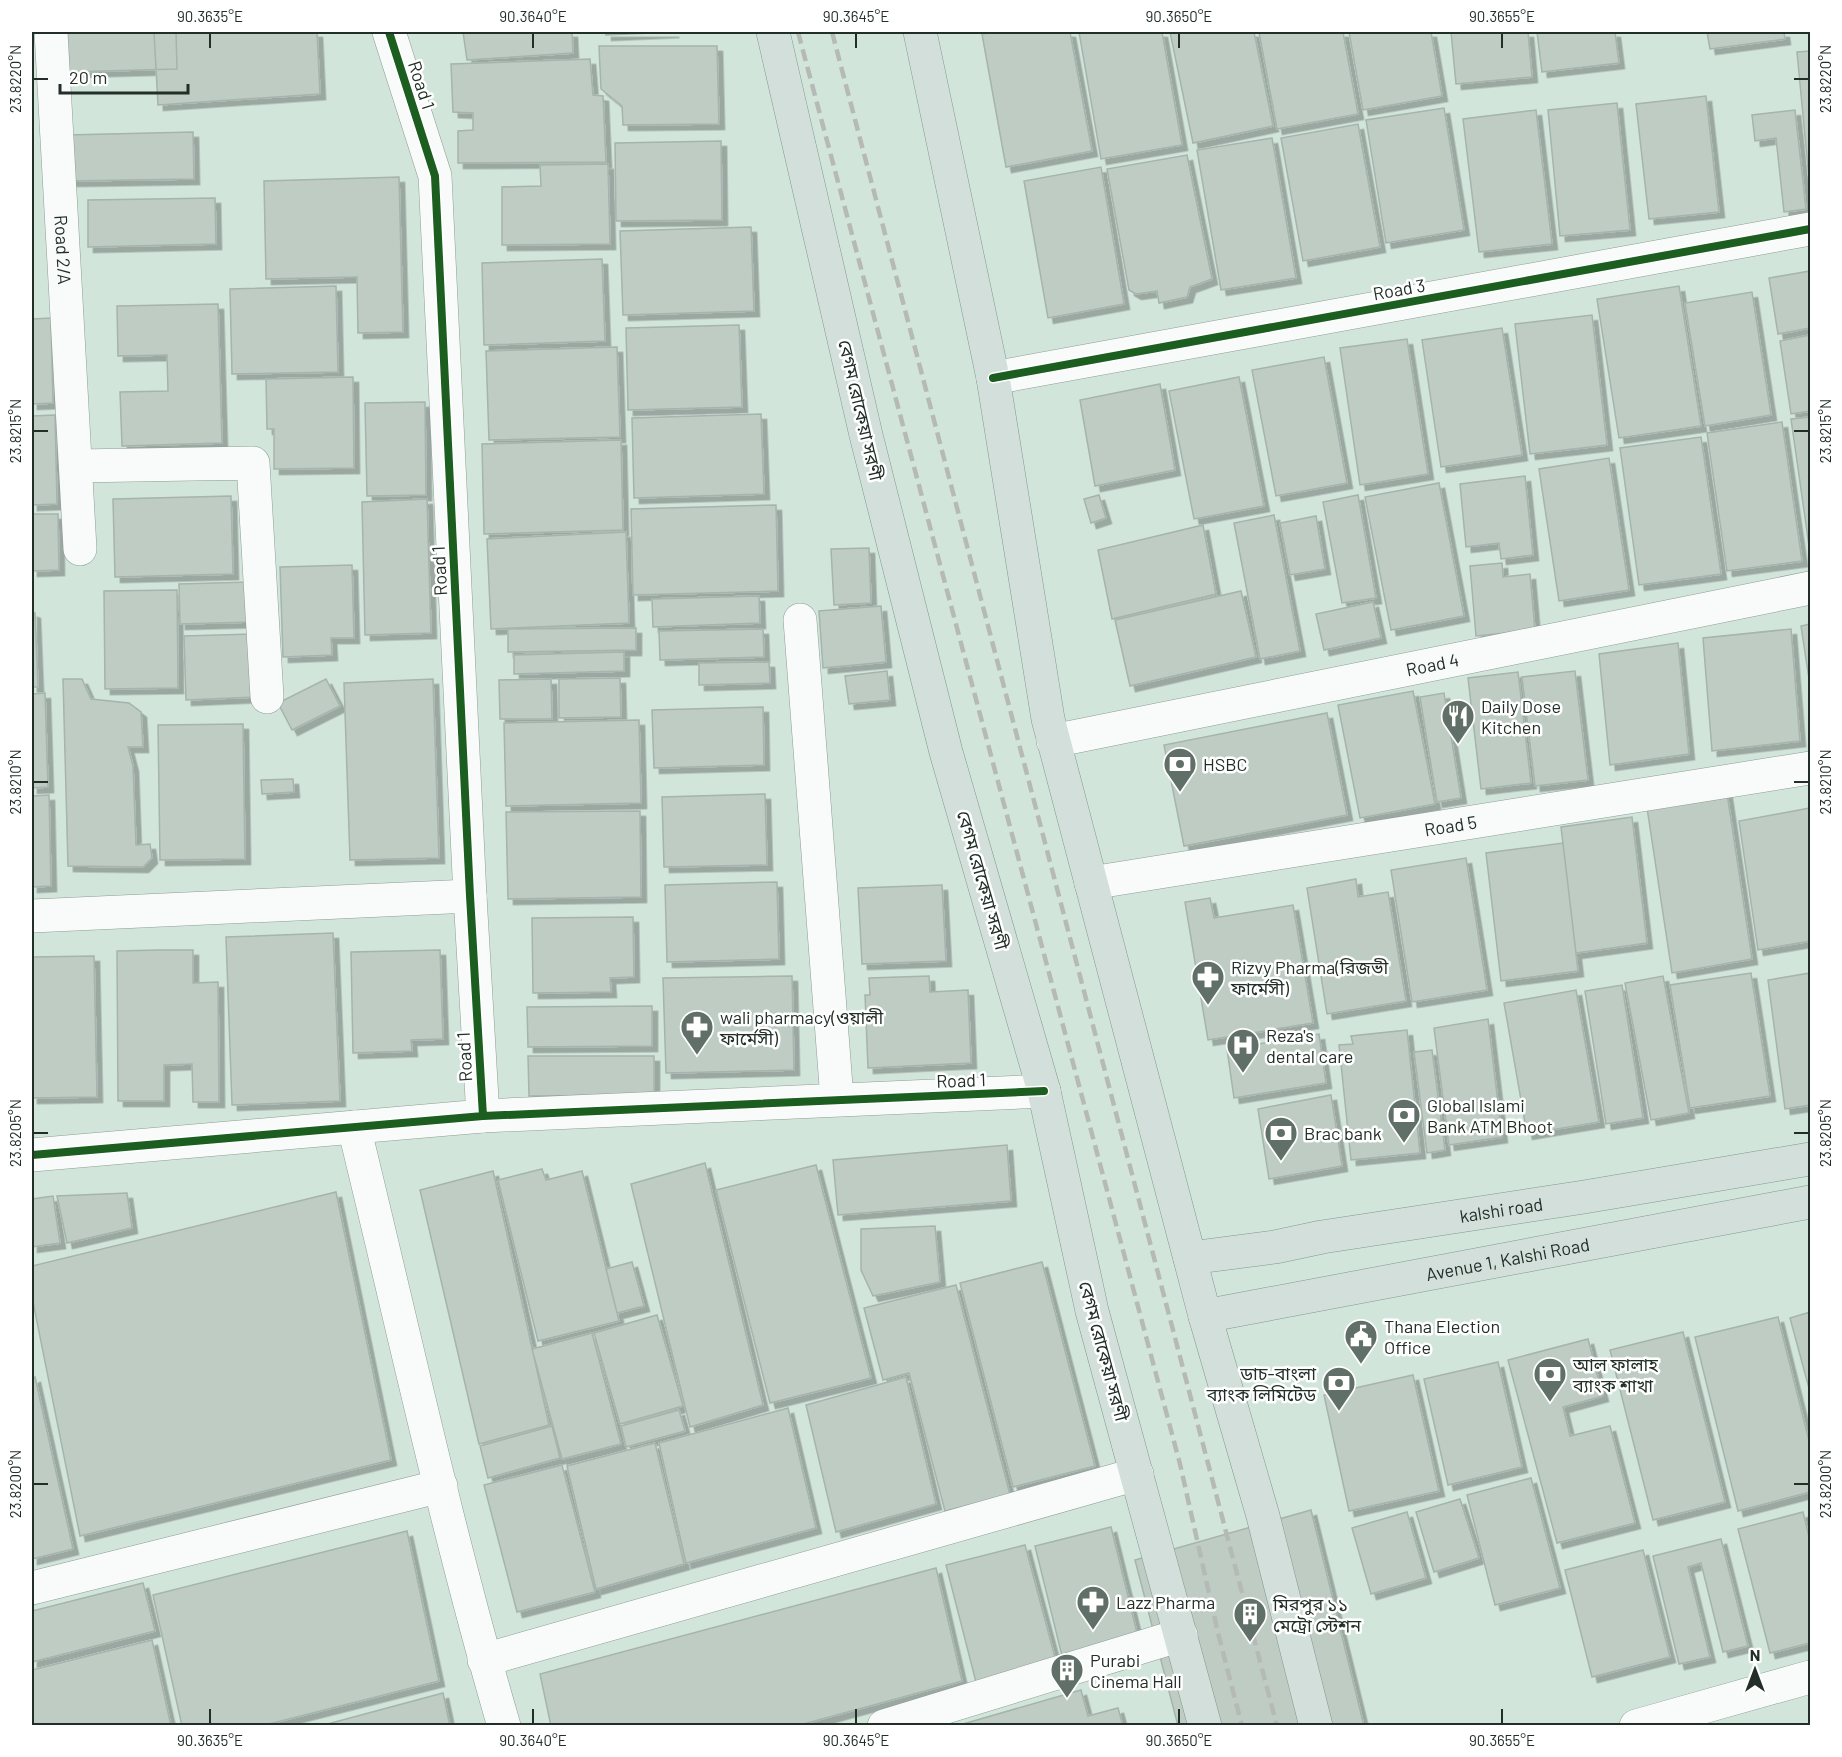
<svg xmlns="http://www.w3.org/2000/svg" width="1842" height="1757" viewBox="0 0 1842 1757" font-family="Barlow,'Noto Sans Bengali',sans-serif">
	<defs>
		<filter id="shadow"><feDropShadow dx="5.5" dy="5.5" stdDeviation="0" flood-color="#0004"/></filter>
	</defs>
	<rect width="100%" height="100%" fill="#d2e5db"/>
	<!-- building -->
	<path fill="#beccc4" stroke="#a5b4ac" stroke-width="1.5" filter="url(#shadow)" d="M65,32h111l1,37 -110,3z
		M154,32h163l3,62 -162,11z
		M463,32h109l1,21 -106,7z
		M606,32h68l-68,3z
		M995,32h75l22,119 -86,16 -24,-133z
		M1079,32h83l20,113 -81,14z
		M1170,32h84l19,94 -80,17z
		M1259,32h84l15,82 -81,15z
		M1349,32h82l11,64 -79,14z
		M1451,32h77l4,45 -76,7z
		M1537,32h78l4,31 -77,9z
		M1707,32h77l1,7 -75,10z
		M599,46h118l2,78 -96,1 -1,-19 -21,-17z
		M1810,51v138l-13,-137z
		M590,59l3,36 10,1 3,66 -148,1v-32l15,-1v-17l-20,-1 -2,-48z
		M1706,96l13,116 -70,7 -13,-115z
		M1617,103l13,127 -70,6 -12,-126z
		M1444,108l20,122 -78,13 -20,-123z
		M1536,110l16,134 -73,8 -16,-133z
		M1795,110l11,99 -22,3 -8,-74 -21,3 -3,-26z
		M1358,124l22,123 -77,14 -22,-123z
		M193,132l1,47 -128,2v-46z
		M1272,138l24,140 -75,12 -24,-140z
		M721,141l1,79 -106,1 -1,-78z
		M1187,155l25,124 -22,8 -3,10 -28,6 -2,-12 -21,3 -7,-4 -22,-121z
		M608,164l2,80 -108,1v-58l39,-1 -1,-21z
		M1101,167l23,137 -76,14 -24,-137z
		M399,177l4,155 -45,1 -1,-56 -91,2 -2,-98z
		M215,198l1,46 -128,3v-47z
		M751,227l3,84 -131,4 -3,-84z
		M602,259l3,82 -121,4 -2,-82z
		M1810,271v57l-32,6 -9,-56z
		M336,286l2,86 -106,2 -2,-85z
		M1679,286l22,140 -82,12 -22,-139z
		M1752,292l19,123 -66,11 -20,-123z
		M218,304l4,139 -100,3 -2,-54 48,-1 -1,-36 -49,1 -1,-50z
		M1592,315l15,130 -77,9 -15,-130z
		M51,318l2,85 -21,1v-85z
		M739,325l3,82 -114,3 -2,-82z
		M1502,328l20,127 -81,12 -19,-127z
		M1810,335v76l-19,3 -11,-73z
		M1407,339l21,135 -68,11 -20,-137z
		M617,347l3,90 -131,3 -3,-89z
		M1324,357l23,126 -71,13 -24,-126z
		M353,377l1,91 -80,1v-40h-7l-1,-50z
		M1239,377l25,129 -70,13 -25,-128z
		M1160,384l15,86 -80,16 -15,-86z
		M425,402l1,93 -59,1 -2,-93z
		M761,414l3,80 -130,4 -2,-80z
		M55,415l2,89 -25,1v-89z
		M1810,417v136l-19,-134z
		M1782,422l20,139 -75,10 -20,-138z
		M1701,437l20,137 -82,11 -19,-137z
		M621,440l2,90 -139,4 -2,-90z
		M1609,458l20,132 -70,11 -20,-132z
		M1525,476l8,79 -32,4 -2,-16 -33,4 -6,-63z
		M1439,483l25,133 -73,14 -26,-133z
		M1099,495l7,23 -15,5 -7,-24z
		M1358,495l18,103 -34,5 -19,-101z
		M231,496l2,78 -118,3 -2,-78z
		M427,499l4,134 -66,2 -3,-133z
		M776,505l2,86 -145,4 -2,-86z
		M32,514h26l1,56 -27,1z
		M1274,515l26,136 -40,8 -26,-136z
		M1316,516l9,53 -35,6 -10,-52z
		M1203,525l13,69 -104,25 -14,-69z
		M626,532l3,91 -138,6 -4,-90z
		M869,548l2,55 -37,2 -3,-56z
		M1502,563l1,14 27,-3 5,56 -59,6 -6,-70z
		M352,565l2,73h-23l1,17 -49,2 -3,-90z
		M250,582l1,40 -71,2 -1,-40z
		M177,590l1,98 -73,1 -1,-98z
		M1241,591l15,66 -126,29 -15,-66z
		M759,596l1,27 -107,4 -1,-28z
		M1373,602l8,36 -57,12 -8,-36z
		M881,606l5,56 -63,6 -4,-57z
		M32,612l3,1 3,74h-6z
		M1810,624v54l-1,1 -8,-53z
		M636,628v22l-128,2v-23z
		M763,629l1,28 -104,3 -1,-29z
		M1791,629l9,112 -88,10 -9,-113z
		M253,634l2,63 -69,3 -2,-64z
		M1678,643l11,111 -79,11 -11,-111z
		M624,652v19l-110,3v-19z
		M769,662l1,21 -71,2v-22z
		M887,671l3,29 -41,4 -4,-28z
		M1575,671l13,109 -53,6 -13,-109z
		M1518,672l13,111 -50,6 -13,-111z
		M620,678l1,39 -62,1v-39z
		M63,679h19l9,20 38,4 12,9 2,35h-15l5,19 3,79 14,-1 2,14 -9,9 -75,-1z
		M326,679l14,27 -48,24 -14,-27z
		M433,679l6,179 -89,2 -6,-177z
		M551,679l1,40h-52l-1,-39z
		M1413,691l22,113 -75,14 -22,-113z
		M45,693l3,94 -16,1v-94z
		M1444,693l17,105 -24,4 -17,-105z
		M763,707l1,58 -110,3 -2,-58z
		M1327,713l20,102 -163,31 -20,-101z
		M639,720l2,83 -135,3 -2,-83z
		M243,724l2,135 -85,1 -2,-135z
		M293,779l1,13 -32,2 -1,-14z
		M1726,787l26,172 -80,14 -26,-172z
		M765,794l2,71 -103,2 -2,-70z
		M49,795l2,91 -19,1v-91z
		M1810,808v133l-52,9 -19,-129z
		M640,811l1,86 -133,2 -2,-87z
		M1632,817l15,126 -71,10 -15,-126z
		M1563,843l15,128 -77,10 -15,-128z
		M1466,858l21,132 -75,12 -21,-132z
		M1356,879l2,18 30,-5 18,109 -79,13 -20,-126z
		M777,882l2,77 -112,3 -2,-77z
		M942,885l4,76 -84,3 -4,-76z
		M1210,898l4,20 79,-13 20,118 -105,17 -23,-138z
		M633,917l1,60 -24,1 1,14 -78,1 -1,-75z
		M333,933l7,168 -108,4 -6,-168z
		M159,950h34v33l25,-1 1,120h-26l-1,-38 -28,1v36h-46l-1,-150z
		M440,950l3,89 -32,1 1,11 -59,2 -2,-101z
		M94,956l3,141 -65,1v-141z
		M1751,973l19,123 -80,12 -20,-123z
		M1810,973v132l-25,4 -17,-129z
		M792,976l2,94 -128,3 -3,-95z
		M929,976l1,16 38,-2 3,73 -103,5 -3,-73h5l-1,-17z
		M1663,976l26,137 -38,7 -26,-137z
		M1622,985l21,133 -37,6 -21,-133z
		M1576,990l23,132 -72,12 -23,-131z
		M652,1006v40l-124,1 -1,-40z
		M1488,1019l14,118 -53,8 -15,-117z
		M1407,1030l13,123 -69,7 -12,-115 14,-1 -2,-8z
		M1319,1034l7,49 -92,15 -7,-49z
		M1432,1050l13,100 -18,3 -13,-101z
		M528,1056h126v39l-125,1z
		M1331,1095l11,71 -73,13 -11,-70z
		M1007,1145l4,56 -173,14 -5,-55z
		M705,1163l58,242 -73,22 -59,-243z
		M816,1165l55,213 -101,25 -54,-213z
		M542,1169l4,11 36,-9 37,150 -81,20 -40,-161z
		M493,1171l56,254 -70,19 -59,-254z
		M336,1192l55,268 -311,76 -48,-239v-31z
		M127,1193l5,35 -65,15 -10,-47z
		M53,1196l7,47 -28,4v-48z
		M935,1226l5,56 -67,14 -12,-26v-41z
		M632,1262l12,44 -27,7 -11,-44z
		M1042,1262l53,204 -82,21 -53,-204z
		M956,1285l54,210 -65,16 -36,-138 -26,7 -19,-72z
		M1810,1312v80l-20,-74z
		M657,1315l26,91 -63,18 -26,-91z
		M1778,1317l32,128v47l-72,19 -43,-174z
		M1683,1332l42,170 -72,18 -43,-170z
		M592,1333l29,111 -59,15 -30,-110z
		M1588,1339l15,57 -40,11 7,29 40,-10 25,97 -78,20 -49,-183z
		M1498,1362l24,105 -74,18 -24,-106z
		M1413,1375l26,116 -90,20 -25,-116z
		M35,1377l38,172 -41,10v-181z
		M906,1377l30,127 -100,28 -30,-127z
		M788,1408l28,120 -130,35 -27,-120z
		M679,1410l6,21 -59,16 -5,-21z
		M552,1426l8,32 -72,20 -8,-32z
		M655,1443l29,121 -88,25 -29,-123z
		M562,1465l33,127 -78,20 -33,-127z
		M1531,1478l29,110 -65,17 -28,-110z
		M1460,1499l19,59 -45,14 -18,-60z
		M1311,1510l53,216h-186l-43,-166z
		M1407,1512l19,66 -55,16 -19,-66z
		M1803,1512l7,29v102l-40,10 -32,-124z
		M1111,1527l28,114 -76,19 -28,-114z
		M407,1531l32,150 -178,45h-79l-29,-131z
		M1721,1539l27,107 -25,6 -22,-89 -13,4 22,90 -31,7 -26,-108z
		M1025,1545l32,120 -80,21 -31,-121z
		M1643,1550l27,107 -78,20 -27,-107z
		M936,1568l26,113 -166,45h-245l-11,-52z
		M143,1583l12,48 -123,31v-51z
		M152,1640l19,86h-139v-56z
		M1081,1690l7,26 30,-8 5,18h-167z
		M443,1693l7,33h-130z"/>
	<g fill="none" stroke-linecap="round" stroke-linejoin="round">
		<!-- street casing -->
		<g stroke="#8e9c95" stroke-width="34">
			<g id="street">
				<path id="s1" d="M51,32l29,517"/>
				<path d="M389,32l46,144 35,720 13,220"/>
				<path d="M993,378l817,-149"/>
				<path d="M77,466l176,-3 14,234"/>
				<path d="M800,620l37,479"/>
				<path id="s2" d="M1053,741l757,-153"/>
				<path id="s3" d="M1091,883l719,-115"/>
				<path d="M32,916l438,-20"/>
				<path d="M354,1127c49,200 92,401 150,599"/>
				<path d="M32,1155l451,-39 561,-25"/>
				<path d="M32,1588l409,-102"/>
				<path d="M484,1660l653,-186"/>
				<path d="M884,1726l297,-91"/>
				<path d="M1636,1726l174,-49"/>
			</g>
		</g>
		<!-- primary casing -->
		<g stroke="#80998f" stroke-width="34">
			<g id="primary">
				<path d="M773,32l93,403 80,317 98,339 48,220 113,415"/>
				<path d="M920,32l73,346 55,341 157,597 58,200 53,210"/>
				<path id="s4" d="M1190,1258l85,-11 47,-10 262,-40 226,-38"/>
				<path id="s5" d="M1205,1316l605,-114"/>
			</g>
		</g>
		<!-- street -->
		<use href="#street" stroke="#f8fbfa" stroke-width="33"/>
		<!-- primary -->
		<use href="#primary" stroke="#d3dfda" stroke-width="33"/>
		<!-- rail -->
		<path stroke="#b5bab7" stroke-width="4.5" stroke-dasharray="12 6" stroke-linecap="butt" d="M798,32l382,1432 38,169 24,93
			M832,32l445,1694"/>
		<!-- cycleway casing -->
		<g stroke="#fff" stroke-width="11">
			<path id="cycleway" d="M389,32l46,144 35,720 13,220
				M993,378l817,-149
				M32,1155l451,-39 561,-25"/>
		</g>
		<!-- cycleway -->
		<use href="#cycleway" stroke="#1b5e20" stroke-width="8"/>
	</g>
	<!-- ticks -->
	<path fill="none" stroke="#222f28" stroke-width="2" d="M210,33v15M533,33v15M856,33v15M1179,33v15M1502,33v15M33,79h15M1794,79h15M33,431h15M1794,431h15M33,782h15M1794,782h15M33,1133h15M1794,1133h15M33,1484h15M1794,1484h15M210,1709v15M533,1709v15M856,1709v15M1179,1709v15M1502,1709v15"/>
	<!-- icons -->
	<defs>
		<g id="restaurant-pin" transform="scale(1.725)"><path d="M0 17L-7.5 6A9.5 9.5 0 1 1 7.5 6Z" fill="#606f67" stroke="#fff"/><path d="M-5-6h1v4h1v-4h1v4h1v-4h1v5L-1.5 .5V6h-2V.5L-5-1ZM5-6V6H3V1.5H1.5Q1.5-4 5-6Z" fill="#fff"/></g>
		<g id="bank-pin" transform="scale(1.725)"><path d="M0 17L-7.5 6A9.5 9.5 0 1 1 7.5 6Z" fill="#606f67" stroke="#fff"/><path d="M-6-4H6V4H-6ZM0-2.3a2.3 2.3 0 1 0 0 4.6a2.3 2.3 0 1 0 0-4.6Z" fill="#fff"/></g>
		<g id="pharmacy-pin" transform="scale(1.725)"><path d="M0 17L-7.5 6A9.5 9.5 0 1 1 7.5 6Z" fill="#606f67" stroke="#fff"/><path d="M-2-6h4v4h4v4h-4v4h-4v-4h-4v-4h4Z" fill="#fff"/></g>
		<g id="hospital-pin" transform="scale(1.725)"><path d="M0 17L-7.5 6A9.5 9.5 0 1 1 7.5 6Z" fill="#606f67" stroke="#fff"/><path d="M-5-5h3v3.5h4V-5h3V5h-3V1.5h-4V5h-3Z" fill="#fff"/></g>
		<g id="civic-pin" transform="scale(1.725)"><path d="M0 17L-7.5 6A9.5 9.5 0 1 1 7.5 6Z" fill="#606f67" stroke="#fff"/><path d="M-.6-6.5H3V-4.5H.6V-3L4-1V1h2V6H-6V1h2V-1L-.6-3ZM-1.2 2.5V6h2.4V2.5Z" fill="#fff"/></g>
		<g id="building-pin" transform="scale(1.725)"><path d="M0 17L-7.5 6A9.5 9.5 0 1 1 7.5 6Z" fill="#606f67" stroke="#fff"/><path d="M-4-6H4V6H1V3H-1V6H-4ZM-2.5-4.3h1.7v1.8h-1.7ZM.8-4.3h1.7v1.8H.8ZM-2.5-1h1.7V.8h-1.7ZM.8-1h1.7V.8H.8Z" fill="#fff"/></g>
	</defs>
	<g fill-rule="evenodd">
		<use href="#restaurant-pin" x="1458" y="716"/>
		<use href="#bank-pin" x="1180" y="764"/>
		<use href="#pharmacy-pin" x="1208" y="977"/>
		<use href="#pharmacy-pin" x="697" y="1027"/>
		<use href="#hospital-pin" x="1243" y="1045"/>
		<use href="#bank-pin" x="1404" y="1115"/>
		<use href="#bank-pin" x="1281" y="1133"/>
		<use href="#civic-pin" x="1361" y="1336"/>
		<use href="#bank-pin" x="1550" y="1374"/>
		<use href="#bank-pin" x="1339" y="1383"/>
		<use href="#pharmacy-pin" x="1093" y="1602"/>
		<use href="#building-pin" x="1250" y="1614"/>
		<use href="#building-pin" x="1067" y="1670"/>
	</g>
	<g text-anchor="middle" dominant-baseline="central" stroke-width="5" stroke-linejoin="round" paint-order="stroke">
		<!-- street labels -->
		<g font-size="18" fill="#222f28" stroke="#fff">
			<text transform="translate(422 85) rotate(72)">Road 1</text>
			<text stroke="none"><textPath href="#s1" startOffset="218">Road 2/A</textPath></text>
			<text transform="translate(1399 289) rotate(-10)">Road 3</text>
			<text transform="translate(861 410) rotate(77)">বেগম রোকেয়া সরণী</text>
			<text transform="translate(439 571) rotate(-93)">Road 1</text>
			<text stroke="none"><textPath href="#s2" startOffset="387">Road 4</textPath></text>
			<text stroke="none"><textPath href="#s3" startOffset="364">Road 5</textPath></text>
			<text transform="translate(983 880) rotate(74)">বেগম রোকেয়া সরণী</text>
			<text transform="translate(464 1057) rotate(-93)">Road 1</text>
			<text transform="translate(961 1080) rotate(-2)">Road 1</text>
			<text stroke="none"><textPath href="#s4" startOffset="315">kalshi road</textPath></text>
			<text stroke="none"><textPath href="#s5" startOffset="308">Avenue 1, Kalshi Road</textPath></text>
			<text transform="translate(1104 1351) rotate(75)">বেগম রোকেয়া সরণী</text>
		</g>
		<!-- poi labels -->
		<g font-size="18" fill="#222f28" stroke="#fff" text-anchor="start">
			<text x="1481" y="706">Daily Dose<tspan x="1481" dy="21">Kitchen</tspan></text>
			<text x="1203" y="764">HSBC</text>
			<text x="1231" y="967">Rizvy Pharma(রিজভী<tspan x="1231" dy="21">ফার্মেসী)</tspan></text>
			<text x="720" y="1017">wali pharmacy(ওয়ালী<tspan x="720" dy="21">ফার্মেসী)</tspan></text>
			<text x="1266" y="1035">Reza's<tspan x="1266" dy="21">dental care</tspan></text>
			<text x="1427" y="1105">Global Islami<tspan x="1427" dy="21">Bank ATM Bhoot</tspan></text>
			<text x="1304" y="1133">Brac bank</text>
			<text x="1384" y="1326">Thana Election<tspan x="1384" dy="21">Office</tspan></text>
			<text x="1573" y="1364">আল ফালাহ<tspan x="1573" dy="21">ব্যাংক শাখা</tspan></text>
			<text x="1316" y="1373" text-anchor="end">ডাচ-বাংলা<tspan x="1316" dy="21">ব্যাংক লিমিটেড</tspan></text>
			<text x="1116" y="1602">Lazz Pharma</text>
			<text x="1273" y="1604">মিরপুর ১১<tspan x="1273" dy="21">মেট্রো স্টেশন</tspan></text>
			<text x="1090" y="1660">Purabi<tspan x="1090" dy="21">Cinema Hall</tspan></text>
		</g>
	</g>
	<!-- border -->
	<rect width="1842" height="1757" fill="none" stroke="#ffffff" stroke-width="66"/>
	<!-- north arrow -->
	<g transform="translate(1755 1670)" stroke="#ffffff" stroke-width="4.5" paint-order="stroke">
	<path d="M0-4.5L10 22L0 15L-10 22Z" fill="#222f28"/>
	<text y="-9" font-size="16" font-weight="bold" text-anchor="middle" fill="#222f28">N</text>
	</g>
	<!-- scale -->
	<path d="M60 84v9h128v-9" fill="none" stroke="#222f28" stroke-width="3"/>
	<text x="69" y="84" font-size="18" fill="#222f28" stroke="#ffffff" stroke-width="4.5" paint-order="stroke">20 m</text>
	<rect x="33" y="33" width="1776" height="1691" fill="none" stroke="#222f28" stroke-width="2"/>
	<g font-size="15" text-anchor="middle" fill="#222f28">
		<text x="210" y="22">90.3635°E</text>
		<text x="533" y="22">90.3640°E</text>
		<text x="856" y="22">90.3645°E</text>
		<text x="1179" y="22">90.3650°E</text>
		<text x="1502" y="22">90.3655°E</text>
		<text transform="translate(16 79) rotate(-90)" y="5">23.8220°N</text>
		<text transform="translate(1826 79) rotate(-90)" y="5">23.8220°N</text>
		<text transform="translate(16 431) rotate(-90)" y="5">23.8215°N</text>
		<text transform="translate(1826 431) rotate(-90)" y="5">23.8215°N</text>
		<text transform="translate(16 782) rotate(-90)" y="5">23.8210°N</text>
		<text transform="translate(1826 782) rotate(-90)" y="5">23.8210°N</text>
		<text transform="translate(16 1133) rotate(-90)" y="5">23.8205°N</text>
		<text transform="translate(1826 1133) rotate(-90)" y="5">23.8205°N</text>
		<text transform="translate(16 1484) rotate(-90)" y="5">23.8200°N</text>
		<text transform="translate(1826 1484) rotate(-90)" y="5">23.8200°N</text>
		<text x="210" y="1746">90.3635°E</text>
		<text x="533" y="1746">90.3640°E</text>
		<text x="856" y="1746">90.3645°E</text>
		<text x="1179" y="1746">90.3650°E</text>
		<text x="1502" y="1746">90.3655°E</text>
	</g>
</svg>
